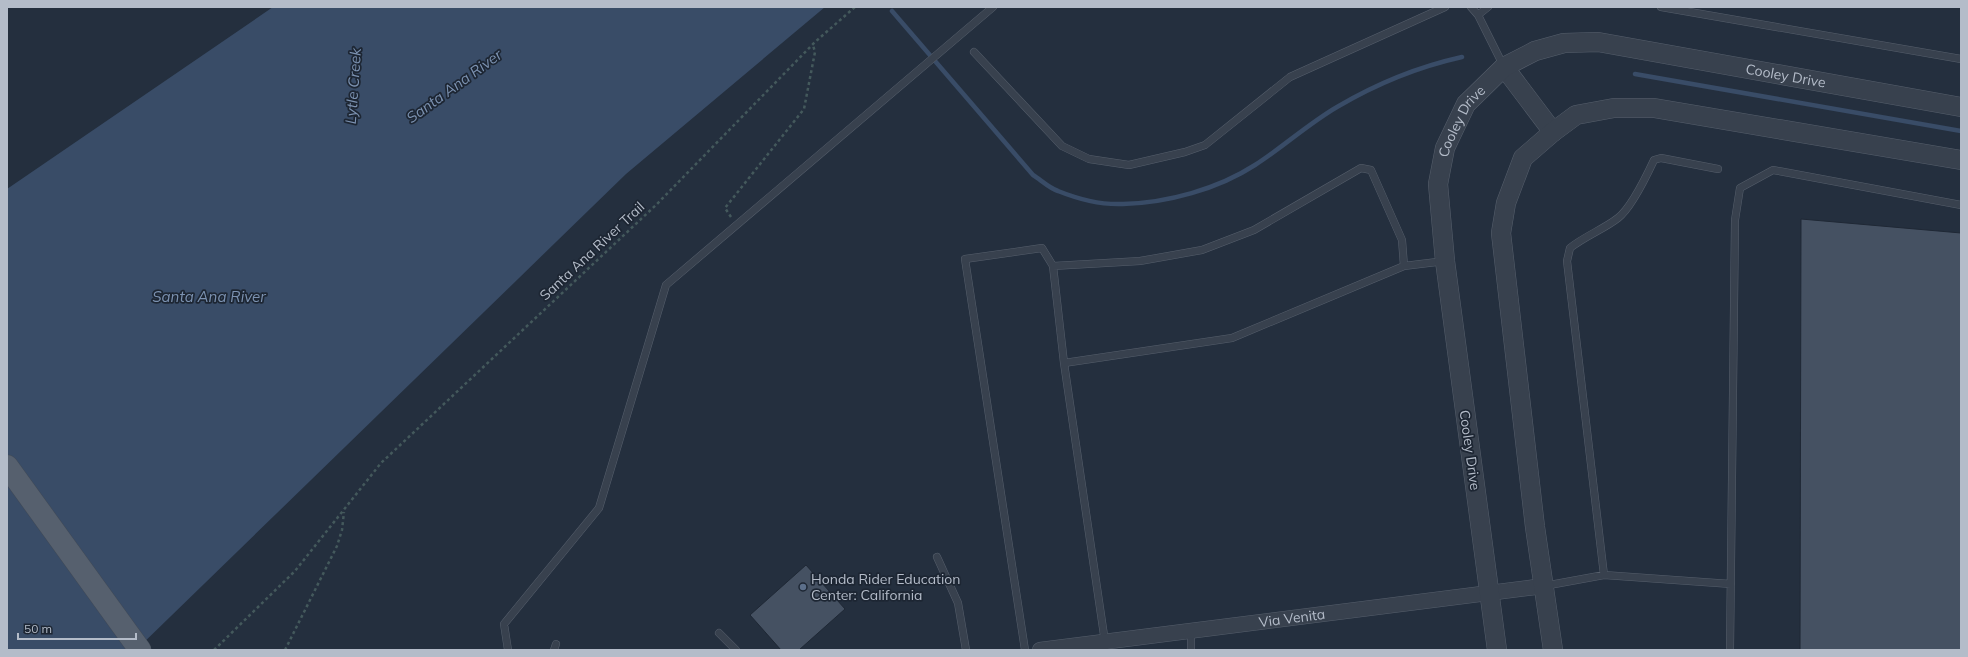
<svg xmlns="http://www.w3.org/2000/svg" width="1968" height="657" viewBox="0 0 1968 657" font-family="Mulish,sans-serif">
	<rect width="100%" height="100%" fill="#242f3e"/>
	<!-- water -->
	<path fill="#394c67" d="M273,7h552l-199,167 -490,476h-129v-461z"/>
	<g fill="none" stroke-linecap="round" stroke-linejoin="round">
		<!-- stream -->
		<path stroke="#394c67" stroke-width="4.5" d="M892,11l141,164c8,5 16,13 25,16 20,8 44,14 65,13 44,-1 95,-15 132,-39 28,-18 53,-41 82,-58 39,-23 80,-40 125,-50
			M1635,74l326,57"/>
	</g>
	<!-- building -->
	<path fill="#455162" stroke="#1f2835" d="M1801,219l160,14v417h-161z
		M806,565l39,44 -46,41h-18l-31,-35z"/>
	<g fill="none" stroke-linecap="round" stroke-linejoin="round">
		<!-- service casing -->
		<g stroke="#565f6c" stroke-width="8">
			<path id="service" d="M1471,7l7,8 26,52
				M1661,7l300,52
				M1478,15l10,-8
				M974,52l88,94 27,13 40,6 56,-13 20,-7 85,-68 155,-70
				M1053,266l11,97 41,279
				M1064,363l168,-25 172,-72
				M937,557l21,46 8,47
				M1604,575l-37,-314 3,-13c15,-12 34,-19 48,-30 13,-10 29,-43 36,-58l7,-2 57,11
				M1544,586l60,-11 127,9
				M1191,631v19
				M719,633l17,17
				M508,650l-4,-26 95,-116 67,-223 327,-278
				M554,650l2,-6
				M1025,650l-60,-391 77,-11 11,18 87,-5 62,-11 52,-20 107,-62 10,2 31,70 2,26 41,-5
				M1730,650l5,-430 5,-32 33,-18 188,35"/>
		</g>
		<!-- minor casing -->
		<g stroke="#565f6c" stroke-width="16">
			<g id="minor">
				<path id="s1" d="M1040,650l504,-64"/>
			</g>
		</g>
		<!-- tertiary casing -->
		<g stroke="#565f6c" stroke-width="20">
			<g id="tertiary">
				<path d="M1504,67l49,65"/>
				<path id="s2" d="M1497,650l-52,-389 -7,-77 7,-36 21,-44 38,-37 31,-16 29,-8 34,-1 363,65"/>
				<path d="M1553,650l-18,-123 -34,-294 5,-30 17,-45 30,-26 23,-17 38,-7h40l307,52"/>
			</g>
		</g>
		<!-- primary casing -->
		<g stroke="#414a57" stroke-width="23">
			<path id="primary" d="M7,466l133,184"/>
		</g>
		<!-- path -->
		<path stroke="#44595c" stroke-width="2.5" stroke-dasharray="3 3" stroke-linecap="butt" d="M731,217l-6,-9 79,-99 11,-57 -2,-7
			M214,650l81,-79 86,-108 275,-258 159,-163 40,-35
			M285,650l52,-104 5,-16 2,-18"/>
		<!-- service -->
		<use href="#service" stroke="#38414e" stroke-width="7"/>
		<!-- minor -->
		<use href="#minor" stroke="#38414e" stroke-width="15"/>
		<!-- tertiary -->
		<use href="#tertiary" stroke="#38414e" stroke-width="19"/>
		<!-- primary -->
		<use href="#primary" stroke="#56606e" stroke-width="22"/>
	</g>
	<!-- markers -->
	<circle fill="#5c6f8a" stroke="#1d2633" stroke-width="1.5" cx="803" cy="587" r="4"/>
	<g text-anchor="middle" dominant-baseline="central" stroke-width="3.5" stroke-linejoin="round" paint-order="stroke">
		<!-- street labels -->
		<g font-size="14" fill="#b4bcc9" stroke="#1d2633">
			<text stroke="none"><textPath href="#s2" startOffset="898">Cooley Drive</textPath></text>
			<text stroke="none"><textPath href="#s2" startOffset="538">Cooley Drive</textPath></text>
			<text transform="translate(592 251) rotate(-43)">Santa Ana River Trail</text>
			<text transform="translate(1470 450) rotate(82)">Cooley Drive</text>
			<text stroke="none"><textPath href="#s1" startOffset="254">Via Venita</textPath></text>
		</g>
		<!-- poi labels -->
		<g font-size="14" fill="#b4bcc9" stroke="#1d2633" text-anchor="start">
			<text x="811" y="579">Honda Rider Education<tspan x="811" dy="16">Center: California</tspan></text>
		</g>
		<!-- water labels -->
		<g font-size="15" font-style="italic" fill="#7c92b1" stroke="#1d2633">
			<text transform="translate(353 86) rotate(-86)">Lytle Creek</text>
			<text transform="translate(454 86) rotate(-36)">Santa Ana River</text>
			<text x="209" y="296">Santa Ana River</text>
		</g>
	</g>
	<!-- border -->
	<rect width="1968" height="657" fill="none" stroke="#b4bcc9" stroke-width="16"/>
	<!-- scale -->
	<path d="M18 633v6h118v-6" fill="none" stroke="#b4bcc9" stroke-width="2"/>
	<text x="24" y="633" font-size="12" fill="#b4bcc9" stroke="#1d2633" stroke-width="3" paint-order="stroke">50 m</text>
</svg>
